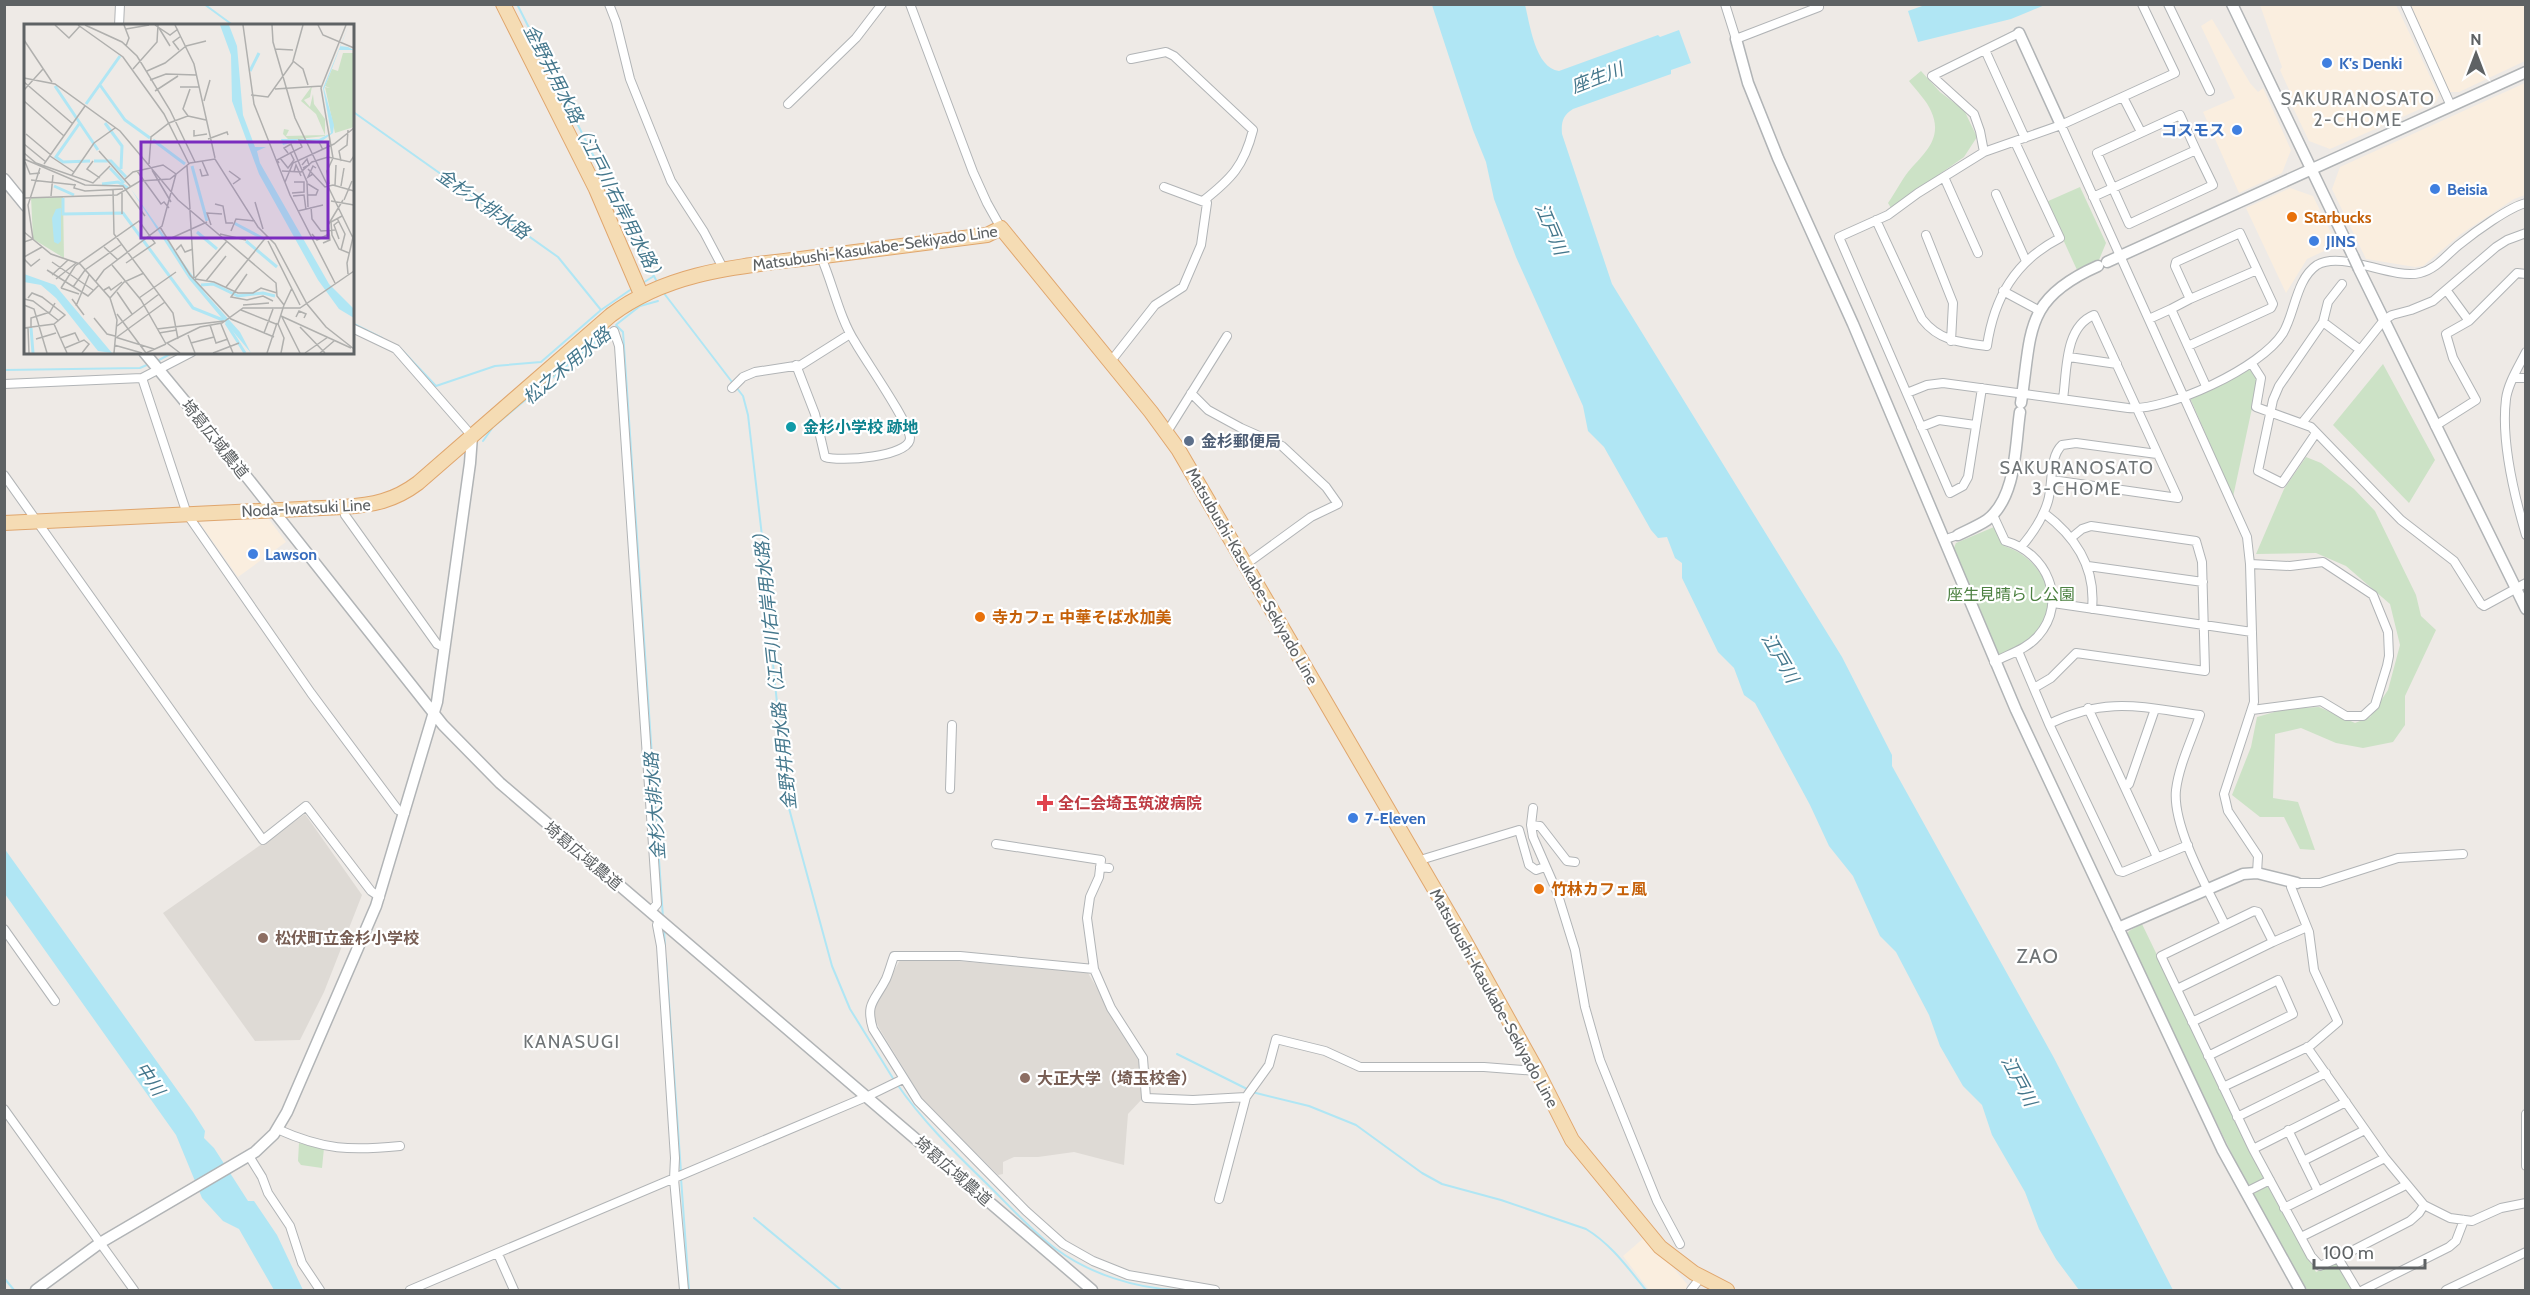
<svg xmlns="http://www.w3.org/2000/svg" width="2530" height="1295" viewBox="0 0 2530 1295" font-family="Cabin,'Noto Sans JP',sans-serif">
	<rect width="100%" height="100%" fill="#eeeae6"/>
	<!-- commercial -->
	<path fill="#faeedf" d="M2260,5h136l43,90 -3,7 -106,47 -21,-8 -20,-42 2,-5 -11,-24 2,-3z
		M2409,5h116v56l-66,31h-10z
		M2212,19l38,64 8,9 5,-4 28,62 -9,23 -43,20 -36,-81 32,-14 -34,-72z
		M2525,83v112l-11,4 -53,35 -38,32 -8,1 -49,-8 -34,-70 8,-22z
		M2290,188l23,8 24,49 -30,14 -21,34 -40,-85z
		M268,518l18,24 -48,35 -39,-55z
		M1646,1236l41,48 -1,6h-37l-26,-34z"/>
	<!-- education -->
	<path fill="#dedad5" d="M305,814l57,81 -38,97 -24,48 -45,1 -92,-128z
		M900,960l58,1 130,12 50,84 2,9 2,33 -14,15 -4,51 -50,-13 -36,5h-24l-11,5v12l-5,1 -75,-75 -44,-72 -4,-9v-14z"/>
	<!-- green -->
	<path fill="#cce2c6" d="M1921,71l19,21 24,18 13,27 -13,20 -73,51 -3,-5c7,-10 13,-22 20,-31 15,-18 36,-33 23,-61 -4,-10 -15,-21 -22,-30z
		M2080,187l26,56 -7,17 -22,10 -31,-68z
		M2383,364l52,96 -26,43 -76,-78z
		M2250,369l8,11 -25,117 -43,-99z
		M2306,457l15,6 33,26 21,22 41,84 5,21 15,14 -31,66v29l-12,17 -30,6 -27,-5 -35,-15 -26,6 -2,64 25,4 17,48 -15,-1 -16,-32h-24l-28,-22 19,-48 6,-30 28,-8 34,-2 36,16 15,-6 18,-27 12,-45 -10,-41 -44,-38 -30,-13 -60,1 28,-65z
		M1994,527l10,19c40,12 64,62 26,93 -10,8 -21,12 -33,17l-44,-106 3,-7z
		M2142,924l122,252 -2,4 -12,5 -4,-2 -120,-247 3,-5z
		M299,1143l25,5 -2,20 -21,-3 -3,-4z
		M2267,1185l49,87 20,-9 18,27h-47l-55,-95 2,-5z"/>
	<!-- water -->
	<path fill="#b0e6f4" d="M1432,5h93c5,19 10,63 34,66l99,-36 2,2 19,-7 12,33 -20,7v4l-98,35c-10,6 -12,13 -11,25l50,150 230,373 50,98v11l162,292 119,232h-94l-23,-31 -17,-30 -14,-37 -33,-57 -10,-30 -19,-19 -23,-40 -11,-31 -33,-63 -16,-16 -27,-60 -24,-30 -19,-41 -55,-102 -11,-8 -10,-27 -16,-16 -36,-74v-15l-7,-5 -8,-21 -9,1 -7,-8 -47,-83 -16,-16 -5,-25 -67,-149 -22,-58 -8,-37 -13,-32z
		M1925,5v-1l120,1 -34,14 -93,23 -10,-31z
		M4,848l189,264 12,19 -1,7 10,10 34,53h6l23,34 26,55h-29l-35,-61 -16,-8 -21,-23 -26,-63 -171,-241z"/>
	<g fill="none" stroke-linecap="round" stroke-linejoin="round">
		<!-- stream -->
		<path stroke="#b0e6f4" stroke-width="2" d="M204,4l30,22
			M517,4l140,278
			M352,111l206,146 43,53
			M641,284l13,-8
			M663,292l69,90
			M352,323l30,15
			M617,324l23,-18 18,-5
			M616,325l7,7 40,586
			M400,348l36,38 59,-20 46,-4 60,-52 32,-22
			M157,361l17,-9
			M4,370l136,-2 9,-4
			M736,387l7,9 5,19 17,147 6,82 16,157 45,165 18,43 44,71
			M483,441l10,-14 119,-99
			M664,929l1,19
			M666,959l15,213
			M1177,1054l70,35
			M897,1084c24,35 56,67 86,96 24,23 46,49 73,69 34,25 79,39 120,41
			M1252,1092l57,14 47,19 66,48 20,11 59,16 85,29c25,15 42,39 60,61
			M681,1178l8,112
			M754,1218l87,72
			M4,1278l10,12"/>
		<!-- minor casing -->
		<g stroke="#b1b4b6" stroke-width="10">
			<path id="minor" d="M609,4l7,18 14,57 41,102 33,51 19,36
				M910,4l63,168 14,31 14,25
				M1725,4l11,35 83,-32
				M2168,4l42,87
				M2405,4l46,102
				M119,26l1,-22
				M1985,50l40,88
				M1131,59l35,-7 8,4 79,74c-9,36 -22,49 -50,71
				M2123,97l18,35
				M788,104l68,-66 26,-34
				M2061,125l186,412 3,27 4,138 -30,92 4,17 30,45 -1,17
				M1984,152l-4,-21 -6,-17 -42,-38 87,-43
				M1944,177l34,76
				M1996,194l30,67
				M2093,197l103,-47 17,35 -84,39 -32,-71 83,-38 16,35
				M1876,220l46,99c17,22 39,24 65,27 7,-48 28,-85 73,-108l-45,-96
				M1926,235l27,68 -2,38
				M2003,291l37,20
				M2447,291l22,30
				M2190,299l67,-29
				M2171,309l19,-10 -15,-33 1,-4 64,-29 33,71 -2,4 -83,38
				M2149,319l22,-10 35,77
				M2323,322l5,-20 14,-18
				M352,328l44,21 76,87
				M614,331l5,15 38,558 -7,8
				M2526,352c-7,14 -18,31 -20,47 -5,41 8,96 20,136
				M2069,357l48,7
				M1111,361l44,-56 28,-18 18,-42 6,-42 -43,-16
				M2252,364l9,14 -5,29 55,20 90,93 53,41 27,43 3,2 42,-23
				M796,365l19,49 10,43c14,5 85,0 85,-19 -1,-16 -45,-78 -55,-96 -16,-25 -22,-58 -34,-85
				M142,378l45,136 124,179 87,117 7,3
				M2513,378h13
				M4,384l138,-6 50,-26
				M732,388l11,-11 12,-5 46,-7 49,-31
				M1982,388l-14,89 -5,9 -13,7 -111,-256 49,-22 30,-22 66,-41 77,-27 114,-52 -33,-69
				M1191,393l17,17 33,18 41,18 44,41 12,17 -27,13 -66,48
				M1907,393l20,-8 16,-2 185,25c40,3 133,-40 155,-75 12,-20 13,-54 34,-68 26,-15 74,15 103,8 17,-4 27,-19 40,-29 15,-12 49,-37 66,-41
				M2302,423l82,-103 8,-5 19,-5 22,-9 63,-54 11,-7 19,-7
				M2435,426l41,-26 -23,-42 -7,-24 23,-13 48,-48 9,1
				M1921,427l18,-7 36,5
				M1167,432l60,-96
				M2316,433l-34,50 -24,-12 15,-71 6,-14 44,-64 36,27
				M4,475l259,365 43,-34 65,85 9,6
				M2052,480l126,18 -84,-183c-30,12 -27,57 -31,84
				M343,507l2,8 92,129 8,4
				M2044,513c32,24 52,55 48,96
				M1993,515l12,26c41,11 64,60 33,95 -11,13 -29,18 -44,26
				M1949,538l9,-3
				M2021,547c12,-14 22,-29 27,-46 5,-17 1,-44 14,-56l14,-2 81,11
				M2250,564l40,2 33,-4 50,33 15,37 1,24 -2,10 -12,39 -12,11h-17l-25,-15 -69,9
				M2088,566l115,16
				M2053,603l199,29
				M2018,651l31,73 70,147 4,1 65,-27
				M2034,688l17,-10 25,-25 129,18 -3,-109 -6,-21 -105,-15 -9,3 -11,9
				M2088,708l69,149
				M2049,724c57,-28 92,-17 151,-9 -8,24 -21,50 -24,75 -4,37 33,101 49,135
				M2125,787l4,-3 26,-75
				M950,789l2,-64
				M1533,808l-2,17 2,12 24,55 18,58 10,57 15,53 57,141 23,43
				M1531,825l9,1 27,35 8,1
				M996,844l105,16 -2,17 -9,20 -3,21 7,51 17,39 32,50 3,40 47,2 53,-3
				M1417,861l102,-31 10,35 7,5 9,-3
				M1100,867l9,1
				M2297,883h23l78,-25 65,-4
				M659,919l-2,6 4,21 14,212 -1,21 10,111
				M2307,927l-34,15 -15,-30 -4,-1 -93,45 92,193 58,107 9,10 18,-8 19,32
				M4,929l51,72
				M1094,969l-134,-13h-66c-3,8 -5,16 -8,23 -11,22 -21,24 -13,50l45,72 108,110 37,33 30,17 35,14 87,15
				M2177,989l96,-47
				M2192,1022l86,-42 15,34 -85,42
				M2307,1047l78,111 39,47 26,13 22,3 29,-13 25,-5
				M2223,1087l87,-41 28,-24 -24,-52 -5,-38 -18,-45 1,-5
				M4,1109l130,181
				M2526,1114v52
				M2237,1117l89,-44
				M277,1129c47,21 73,22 123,17
				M2288,1130l30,61
				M2253,1149l93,-47
				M249,1156l13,21 6,16 22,33 12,37 18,27
				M2303,1161l62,-31
				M2246,1192l24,-12
				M1219,1199l27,-102 23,-32 7,-26 49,12 35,16h124l53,4
				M2284,1208l101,-50
				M2301,1237l105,-52
				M498,1254l16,36
				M2338,1258l72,-37 9,-8 5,-8
				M410,1290l456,-193 37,-18
				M1691,1290l10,-13
				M2363,1290l86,-43 7,-6 8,-21
				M2446,1290l80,-38"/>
		</g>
		<!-- tertiary casing -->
		<g stroke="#b1b4b6" stroke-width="13">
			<path id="tertiary" d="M2232,4l121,252
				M2019,33l42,92
				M1736,39l12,44 30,75 75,166 163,386 206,439 78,141
				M4,179l22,27
				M2107,262l419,-190
				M2359,269l167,340
				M144,352l87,105 212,268 57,58 592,507
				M2021,403c11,-71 2,-104 77,-137
				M1958,535c10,-5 20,-9 29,-15 30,-23 28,-75 33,-108
				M2118,928l125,-54 14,-1 40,10
				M36,1290l64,-47 155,-91 19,-18 13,-22 89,-206 61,-204 33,-239 2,-27"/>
		</g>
		<!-- primary casing -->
		<g stroke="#e0a66d" stroke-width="16">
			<path id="primary" d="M503,4l93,185 45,105
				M4,523l339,-16c30,-2 51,-6 75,-24l193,-168c62,-47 139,-49 213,-59 54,-7 108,-14 163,-21l14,-7 150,184 27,37 285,489 74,133 35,69 88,107 34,26 33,17"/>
		</g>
		<!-- minor -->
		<use href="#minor" stroke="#fff" stroke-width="8"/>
		<!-- tertiary -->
		<use href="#tertiary" stroke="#fff" stroke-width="10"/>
		<!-- primary -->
		<use href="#primary" stroke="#f5dcb4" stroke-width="14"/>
		<!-- tertiary-bridge casing -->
		<g stroke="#b1b4b6" stroke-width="13" stroke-linecap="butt">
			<path id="tertiary-bridge" d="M2353,256l6,13"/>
		</g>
		<!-- tertiary-bridge -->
		<use href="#tertiary-bridge" stroke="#fff" stroke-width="10"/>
	</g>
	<!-- markers -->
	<g fill="#3f7fe0" stroke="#fff" stroke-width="2">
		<circle cx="2327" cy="63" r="6"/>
		<circle cx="2237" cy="130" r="6"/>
		<circle cx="2435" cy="189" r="6"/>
		<circle cx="2314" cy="241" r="6"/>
		<circle cx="253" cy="554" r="6"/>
		<circle cx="1353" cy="818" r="6"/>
	</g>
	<g fill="#e8710a" stroke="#fff" stroke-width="2">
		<circle cx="2292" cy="217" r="6"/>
		<circle cx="980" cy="617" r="6"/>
		<circle cx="1539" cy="889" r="6"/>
	</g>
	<circle fill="#0f9aa8" stroke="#fff" stroke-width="2" cx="791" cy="427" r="6"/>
	<circle fill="#5c6f8a" stroke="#fff" stroke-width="2" cx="1189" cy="441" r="6"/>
	<path fill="#e0444e" stroke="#fff" stroke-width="2" d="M1042 794h6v6h6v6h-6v6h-6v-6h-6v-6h6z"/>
	<g fill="#8d6e63" stroke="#fff" stroke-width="2">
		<circle cx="263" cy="938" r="6"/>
		<circle cx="1025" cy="1078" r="6"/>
	</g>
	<g text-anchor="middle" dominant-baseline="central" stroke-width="4.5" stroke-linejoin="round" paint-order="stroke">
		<!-- shop labels -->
		<g font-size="16" font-weight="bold" fill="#366cbe" stroke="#fff" text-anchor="start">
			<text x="2339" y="63">K's Denki</text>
			<text x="2225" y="130" text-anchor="end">コスモス</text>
			<text x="2447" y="189">Beisia</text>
			<text x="2326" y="241">JINS</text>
			<text x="265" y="554">Lawson</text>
			<text x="1365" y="818">7-Eleven</text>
		</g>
		<!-- food labels -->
		<g font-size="16" font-weight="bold" fill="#c56008" stroke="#fff" text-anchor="start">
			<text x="2304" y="217">Starbucks</text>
			<text x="992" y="617">寺カフェ 中華そば水加美</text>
			<text x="1551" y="889">竹林カフェ風</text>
		</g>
		<!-- street labels -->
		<g font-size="16" fill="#5e6264" stroke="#fff">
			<text transform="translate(875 248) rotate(-8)">Matsubushi-Kasukabe-Sekiyado Line</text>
			<text transform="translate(215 439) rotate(51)">埼葛広域農道</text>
			<text transform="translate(306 508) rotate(-3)">Noda-Iwatsuki Line</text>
			<text transform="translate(1252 576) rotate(60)">Matsubushi-Kasukabe-Sekiyado Line</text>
			<text transform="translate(583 856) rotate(40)">埼葛広域農道</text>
			<text transform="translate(1494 998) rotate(61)">Matsubushi-Kasukabe-Sekiyado Line</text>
			<text transform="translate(953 1171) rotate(41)">埼葛広域農道</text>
		</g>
		<!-- culture labels -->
		<g font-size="16" font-weight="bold" fill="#0d838f" stroke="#fff" text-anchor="start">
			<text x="803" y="427">金杉小学校 跡地</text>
		</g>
		<!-- service labels -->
		<g font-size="16" font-weight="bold" fill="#4e5e75" stroke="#fff" text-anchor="start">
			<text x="1201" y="441">金杉郵便局</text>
		</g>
		<!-- park labels -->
		<g font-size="16" fill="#4c8141" stroke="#fff">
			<text x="2011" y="594">座生見晴らし公園</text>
		</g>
		<!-- health labels -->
		<g font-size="16" font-weight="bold" fill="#be3a42" stroke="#fff" text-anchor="start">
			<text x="1058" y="803">全仁会埼玉筑波病院</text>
		</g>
		<!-- education labels -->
		<g font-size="16" font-weight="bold" fill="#785e54" stroke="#fff" text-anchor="start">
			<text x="275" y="938">松伏町立金杉小学校</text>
			<text x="1037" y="1078">大正大学（埼玉校舎）</text>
		</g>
		<!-- water labels -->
		<g font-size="18" font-style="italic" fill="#44778c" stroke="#fff">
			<text transform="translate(1597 78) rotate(-21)">座生川</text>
			<text transform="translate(594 154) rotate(63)">金野井用水路（江戸川右岸用水路）</text>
			<text transform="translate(483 204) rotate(35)">金杉大排水路</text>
			<text transform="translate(1551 229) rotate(67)">江戸川</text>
			<text transform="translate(567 366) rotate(-40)">松之木用水路</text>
			<text transform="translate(1780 658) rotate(60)">江戸川</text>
			<text transform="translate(775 667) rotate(-96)">金野井用水路（江戸川右岸用水路）</text>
			<text transform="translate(655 806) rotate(-94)">金杉大排水路</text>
			<text transform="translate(150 1079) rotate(56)">中川</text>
			<text transform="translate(2019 1081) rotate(62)">江戸川</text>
		</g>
		<!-- neighbourhood labels -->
		<g font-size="18" letter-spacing="1.5" fill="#6f7476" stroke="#fff">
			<text x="2358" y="99">SAKURANOSATO<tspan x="2358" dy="21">2-CHOME</tspan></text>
			<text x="2077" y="468">SAKURANOSATO<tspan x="2077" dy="21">3-CHOME</tspan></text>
			<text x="572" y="1042">KANASUGI</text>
		</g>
		<!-- quarter labels -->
		<g font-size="20" letter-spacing="1.5" fill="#6f7476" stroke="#fff">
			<text x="2038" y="956">ZAO</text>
		</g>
	</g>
	<!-- overview -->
	<g transform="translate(24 24)">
		<rect width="330" height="330" fill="#eeeae6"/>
		<path d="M319,29h11v74l-19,6 -10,-46 5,1 -5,-2 7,-17 6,2zM288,62l-2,11 -6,3 6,7 3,-13 1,10 11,15v17l-36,4 -6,-6 1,-5 5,1 -3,6 39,-1 -9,-21 -15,-13zM7,173h32l1,61 -31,-19z" fill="#cce2c6"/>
		<path d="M196,1h9l8,21 6,69 12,32h11l-9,4 3,12 69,121 25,25v9l-15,-9 -21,-29 -59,-106 -27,-73 -1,-46zM325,1l-9,21 8,1 6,3h-15l-15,39 10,36 -1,8 -11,8 -24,-1 -15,5 -2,-6h38l12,-6 -8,-45zM107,165l74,104 35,39 11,21 -62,-74zM37,184v33l-3,3 -4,-2 -2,-24 4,-9zM0,250l31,11 57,68 -14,-2 -42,-53 -15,-13 -17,-3z" fill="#b0e6f4"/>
		<path fill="none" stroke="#b0e6f4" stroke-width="3" d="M226,47l9,-18M76,61l25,35 25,18M31,62l43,64M62,80l34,-48M81,99l17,23 -1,23M55,100l-23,33 7,5 27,-1M129,116l32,24M70,137h17l15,16M168,142l15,55M86,144l14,15M78,160l16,-2 10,6M30,162l20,9M39,174v16l60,-1 70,95 30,12M210,199l30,16M173,208l20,17M222,217l31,26M177,261l12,-1 25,12 25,-3 12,3M202,299l19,30M7,304l2,25"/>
		<path fill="none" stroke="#b0b0ae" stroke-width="1.5" d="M31,1l14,13 11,-12M54,1l45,32 41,57 25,50M61,1l37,17 15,14 33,54 25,52M100,1l5,13 -3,8M131,1l15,10 8,-6M151,1l19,39 21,94M219,1l11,79 36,91 45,88M248,1l1,17 22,76 58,120M279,1l-10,36 10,8 5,16M294,1l5,10 31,13M135,4l11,18M102,5l23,-4M0,16l28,42M162,22l20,-5M251,25l18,1M155,26l-6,-8 8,-6M109,45l24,-27 1,-17M123,47l18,-8 21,-17M0,54l31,6 65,47 58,69 98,83 1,13 7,9 -6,19 6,14 -3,15M126,56l16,-6 30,1M0,58l49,42M156,63h19M251,65l47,-3M0,66l19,-21M131,67l23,-15M227,71l17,2 25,-35M0,77l40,35M180,77l6,-21M164,92l18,4M170,106v6l13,-2M2,110l25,21M184,115l19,-7 1,3M0,120l22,18M75,127l32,36M0,129l12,10 57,20 17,-17M264,129l-4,-5 7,-4 16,38 1,25M26,132l24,16M256,134l8,10 6,-8 -4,-8M309,134l-12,-70 25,-63M0,135l61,26 38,1 22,30M69,137l-6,8 13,9M317,137l-2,-10 8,-6 1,-15M1,138l5,12 10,-1M255,139l-2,-3 25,-13 -3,-7 20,2 4,8M20,140l41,-58M125,140l2,-27 18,-14 19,-7 -5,-7 7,-20M278,141l5,-6 2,6 -6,3M163,142l3,43M176,145l2,7 6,-1 -6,-14M284,145l17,18 8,-2 21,6M128,146l19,32M113,147l24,33 3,-2 5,6M205,147l11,8 -7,5M258,147l19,1 11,-10 16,-5 22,5 4,-6M270,148l2,-7 5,11M289,150l-5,3 5,-11 3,2M48,151l22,-32 21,-15M7,156l45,5M261,158l8,-19 41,-19 20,-16M51,160l-1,4 11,3 38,-2M284,160l10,6 -2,5h-8M305,160l-2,-13 6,-13M311,161l1,-20M317,162l3,-18M89,166l1,44 59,79 5,26M98,169v21M268,169l12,-1v-10h-10M27,172l2,-21M269,172l11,-1 2,15M0,174l93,-3 23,-14 30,-2 20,-16 25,-4 43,68 17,17 32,60 19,23 28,22M320,176l8,-19M307,177l23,4M231,178l8,27M191,180l8,2 3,17h7M287,183l1,12 9,12 14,-1M166,187l4,67M274,187l25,-6M318,192l-11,6 1,13 7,14 10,4M313,194l8,16 -4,16M315,197l-5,4 5,14M187,201l-4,-12 15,1M136,203l30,48 41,44 43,18M207,207l5,-12 19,2M0,208l27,22 29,10 30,34 7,22 -3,33M196,210l26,6M288,210l5,6 12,-6M143,216l40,-18M244,217l32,64M0,218l9,-3 -5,-34 12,-37M299,219l7,-3 -2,-15 15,-25M80,223l14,13M152,226l5,-5 4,7 8,-3M0,233l18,-10M0,235l7,7 9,-7M28,238l41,28M88,241l29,35 25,44M23,246l41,26 11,-11M223,250l-16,23 16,3 16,-4 10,5M324,250l-1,-11 7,-30M28,251l16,-15M171,254l32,-37M32,255l20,-16M171,255l19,3 24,11h15l8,-5 16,5M72,257l8,-11 58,-44 14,-52 -13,-9 -30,7 -9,8M182,257l20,-25M49,263l12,-17 37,-26M202,263l41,-51M37,264l14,-22 64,-45 16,22 -29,20M37,264l18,6M80,266l5,-3 2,3 11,-8M93,268l15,22M86,274l14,-16 20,-9M115,274l37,-26M0,275l9,2 26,20M48,275l12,16M0,281l10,4 13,44M219,281l26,-2M260,281l8,-17M52,282l13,-31M217,286l35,14M93,290l29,39M257,292l70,32M258,293l18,36M272,293l3,-6 7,3 -2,4M70,294l13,16 8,2M30,300l13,29M197,300l12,29M186,301l6,18 12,-4M93,302l42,-32M276,303l25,26M0,304l30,-4 11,-9 -23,-18 -10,-4 -4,5M4,304l1,25M7,304v-10l19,-6 5,-9M133,305l67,-8M135,309l18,-3M240,309l9,-24M164,311l7,18M91,313l39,12M93,313l48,-35M36,314l15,-5 4,8M12,315l20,-6M167,319l23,-6M90,321l28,8M41,324l19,-8 5,4 -7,9M122,329l20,-9M156,329l-13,-10 33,-16 22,-4 21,-15h57l54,-37M189,329l26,-10M243,329l10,-30M281,329l23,-16M296,329l14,-12"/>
		<path fill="#7b2cbf" fill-opacity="0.15" stroke="#7b2cbf" stroke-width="3" d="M117,118h187v96h-187z"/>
		<rect width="330" height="330" fill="none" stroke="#5e6264" stroke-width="3"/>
	</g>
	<!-- border -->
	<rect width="2530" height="1295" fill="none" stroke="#5e6264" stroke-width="12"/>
	<!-- north arrow -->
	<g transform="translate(2476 54)" stroke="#ffffff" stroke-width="4.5" paint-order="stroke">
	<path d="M0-4.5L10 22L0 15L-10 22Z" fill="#5e6264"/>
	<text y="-9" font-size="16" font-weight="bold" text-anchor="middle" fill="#5e6264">N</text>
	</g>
	<!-- scale -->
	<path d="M2314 1259v9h111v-9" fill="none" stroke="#5e6264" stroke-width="3"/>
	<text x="2323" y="1259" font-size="18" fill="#5e6264" stroke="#ffffff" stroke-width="4.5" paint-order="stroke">100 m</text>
</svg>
